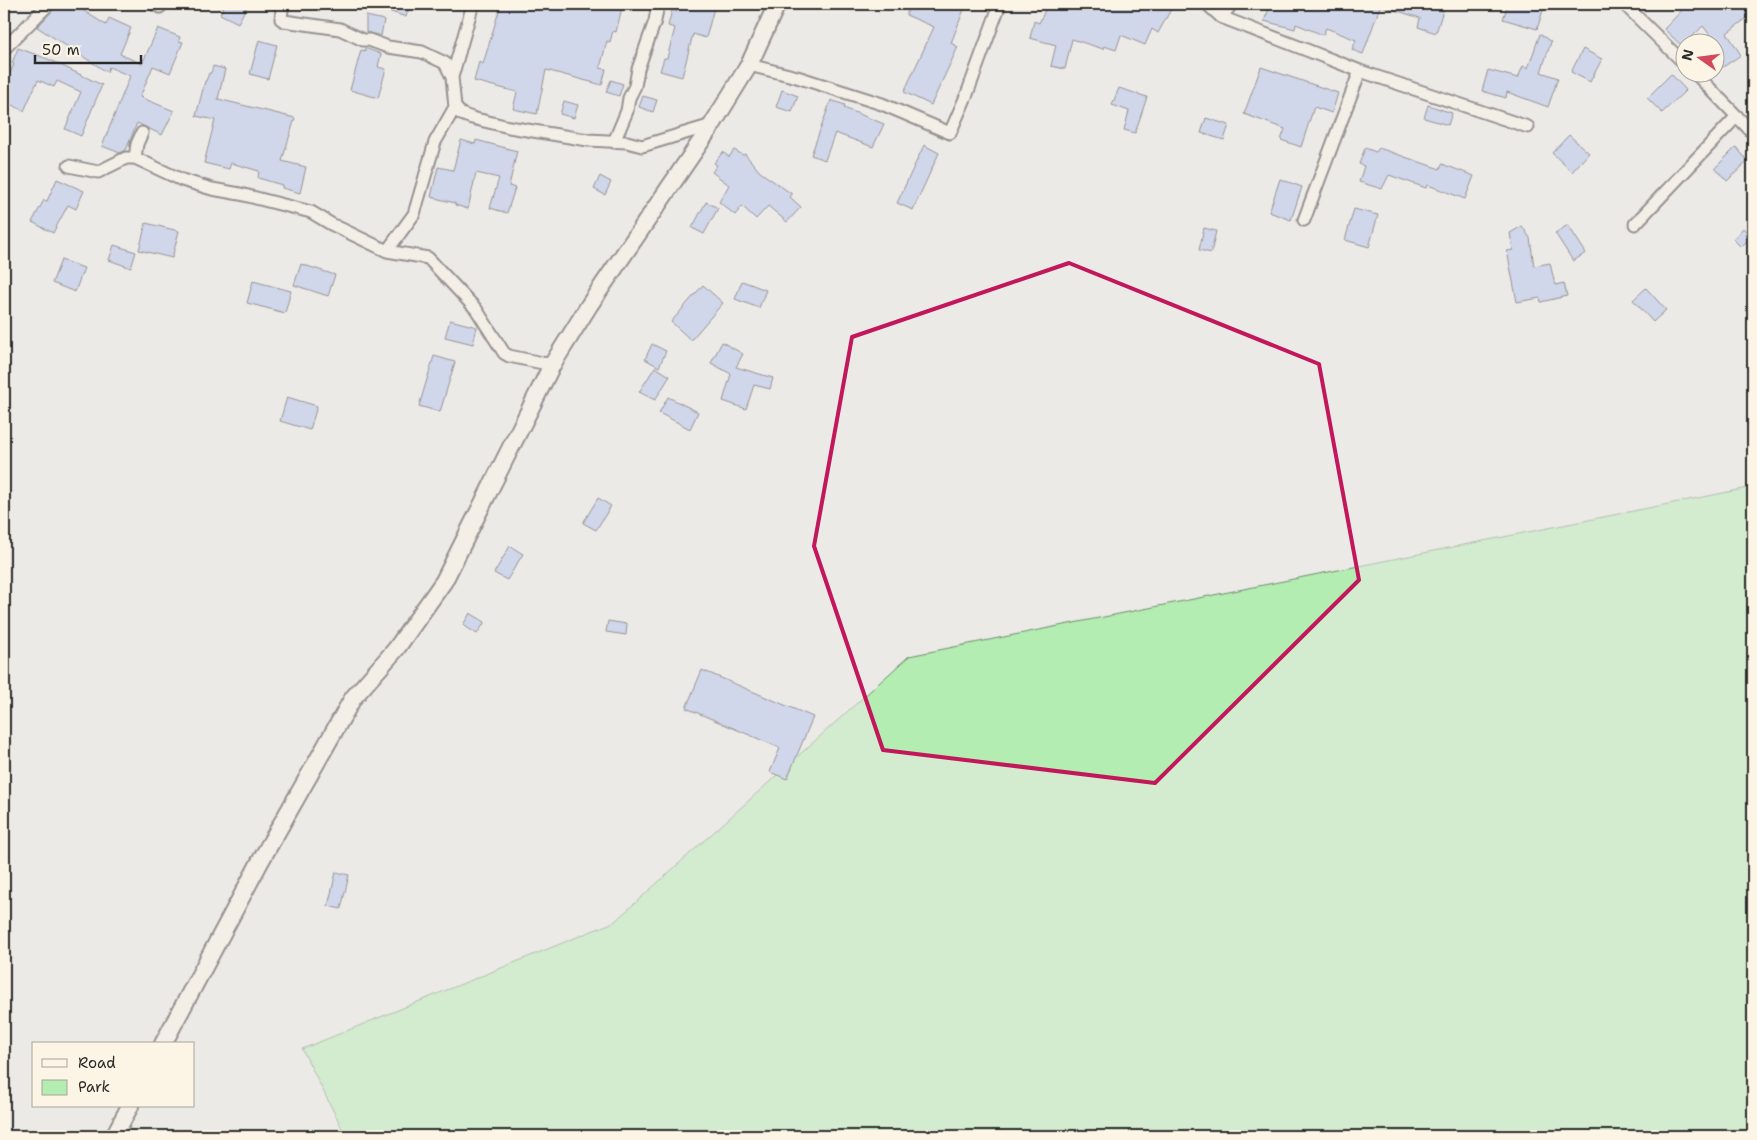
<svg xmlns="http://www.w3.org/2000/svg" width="1757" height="1140" viewBox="0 0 1757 1140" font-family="'Shantell Sans',sans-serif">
	<rect width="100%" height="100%" fill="#eceae7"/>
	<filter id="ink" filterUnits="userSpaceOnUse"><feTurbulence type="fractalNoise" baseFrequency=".02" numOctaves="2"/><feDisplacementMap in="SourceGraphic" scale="10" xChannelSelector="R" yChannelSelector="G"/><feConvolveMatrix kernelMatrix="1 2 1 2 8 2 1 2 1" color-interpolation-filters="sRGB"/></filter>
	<g filter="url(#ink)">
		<!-- green -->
		<path fill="#b3edb2" stroke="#6f8c6e" d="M1753,487v649h-1374l-35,-4 -42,-83 312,-127 295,-266z"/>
		<!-- building -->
		<path fill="#adc0ef" stroke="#2b2b2b" d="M56,4h17l33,21 3,-7 22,10 -11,26 22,10 16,-36 22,9 -1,4 4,1 -13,31 -17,-7 -13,31 34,14 -12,24 -25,-12 -11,27 -6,3 -18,-7 28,-70 -21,-9 -2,5 -70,-45 17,-18z
			M225,4h23l-10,19 -18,-9z
			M373,4h37l-4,13 -33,-11z
			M501,4h122l-7,28 -3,-1 -3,11 -3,-1 -7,27 6,1 -4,16 -56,-15 -9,44 -24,-5 4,-17 -43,-11 5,-19 4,2z
			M679,4h36l-9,34 -13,-4 -11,43 -22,-6 4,-13h3l8,-30 -7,-2 4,-16 5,2z
			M910,4h56l-15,39 7,4 -27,58 -27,-13 30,-65 -28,-12z
			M1048,4h126l-16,29 -6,-4 -7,16 -24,-10 -5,15 -12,-4 -1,3 -31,-10 -7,30 -14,-3 5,-21 -26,-7 4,-17 5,2z
			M1271,4h110l-18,50 -11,-4 4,-10 -30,-12 -3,7 -27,-11 -1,5 -31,-8z
			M1382,4h63l-9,29 -18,-6 2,-9 -38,-12z
			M1508,4h37l-8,25 -34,-10z
			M1688,4h54l9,11 -24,18 14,22 -27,18v-21l6,-4 -17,-22 -16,16h-3l-1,5 -19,-18z
			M366,16l18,4 -3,16 -15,-4z
			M1540,34l11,8 -10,30 17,6 -10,29 -41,-15 -1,6 -24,-7 6,-21 30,8 5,-12 5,2z
			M259,40l18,5 -9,34 -18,-5z
			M18,48l30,11 54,26 -21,51 -16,-7 16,-37 -24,-11 -3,6 -16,-7 -14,31 -20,-10v-14l10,-23 -2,-1z
			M365,48l16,6 -3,13 8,2 -8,29 -28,-8 11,-40 4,1z
			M1583,49l19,10 -12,23 -19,-10z
			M213,66l12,3 -7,30 77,19 -13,43 24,6 -6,26 -18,-5v-3l-24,-7 1,-7 -28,-8 -2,6 -25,-6 11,-43 -19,-4 9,-35h1l3,-8h2z
			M1261,67l77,26 -6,20 -18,-6 -13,40 -20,-7 4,-11 -41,-15z
			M1671,74l15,16 -24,23 -15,-15z
			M611,80l12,4 -4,12 -13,-4z
			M1119,88l28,9 -12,36 -11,-3 5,-19 -17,-6z
			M782,90l16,6 -6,16 -16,-5z
			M643,96l14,4 -4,12 -14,-5z
			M831,100l14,5 -1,3 40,16 -11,23 -38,-14 -10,27 -14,-5z
			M564,101l14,4 -4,13 -14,-4z
			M1428,105l24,8 -4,12 -24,-7z
			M1206,118l23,7 -5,15 -23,-7z
			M1569,135l20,18 -17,19 -20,-19z
			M461,140l14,4 1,-4 41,11 -8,35 6,2 -8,25 -17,-5 9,-30 -23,-5 -8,36 -13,-4v-2l-24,-6 7,-30 15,3z
			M924,145l15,8 -26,57 -16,-7z
			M1736,147l12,14 -21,20 -12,-13z
			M1365,148l11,4 3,-4 61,21 2,-5 32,12 -9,23 -37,-14 -2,3 -37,-13 -7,14 -23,-7 5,-16 -5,-2z
			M734,150l9,5 2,-1 15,18 32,22 -2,3 11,10 -14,15 -19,-16 -12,13 -14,-13 -7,9 -16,-13 10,-17 -17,-13 5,-7 -3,-2 9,-11 6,5z
			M600,176l11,6 -6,13 -11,-6z
			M57,179l27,12 -8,18 -8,-4 -15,28 -21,-11 12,-22 3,1z
			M1280,179l22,8 -11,33 -22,-8z
			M706,202l12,6 -14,26 -12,-6z
			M1354,209l24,6 -9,32 -24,-7z
			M146,223l33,8 -7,27 -33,-8z
			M1568,225l18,28 -13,8 -18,-28z
			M1522,226l8,12 4,28 16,-3 5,22 9,-2 3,13 -26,6 -1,-4 -23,4 -10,-51 6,-1 -3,-17z
			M1204,228l12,3 -5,22 -12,-3z
			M1743,228l9,8 -11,11 -8,-8z
			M114,245l22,7 -5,16 -22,-8z
			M61,260l23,8 -9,24 -23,-9z
			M301,264l34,11 -7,21 -34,-11z
			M253,281l38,10 -6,22 -38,-10z
			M742,281l24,9 -7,18 -24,-9z
			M703,285l20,18 -32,37 -20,-18z
			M1646,288l20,22 -13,12 -20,-22z
			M450,320l27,7 -4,17 -28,-7z
			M722,342l21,12 -7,13 37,11 -3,11 -16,-4 -8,24 -23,-8 8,-27 -20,-11z
			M652,344l14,7 -7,16 -14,-8z
			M434,356l21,6 -15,50 -21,-6z
			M655,367l15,9 -15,24 -16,-8z
			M287,397l30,9 -7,24 -30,-9z
			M668,397l30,15 -8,17 -31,-16z
			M598,498l13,8 -15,24 -13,-7z
			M510,546l13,8 -16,26 -13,-7z
			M470,613l15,9 -8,12 -14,-9z
			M608,621l19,3 -1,11 -20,-3z
			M702,670l111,47 -26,62 -17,-7 10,-24 -94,-40z
			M336,872l13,3 -8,34 -13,-3z"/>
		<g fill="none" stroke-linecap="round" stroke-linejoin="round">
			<!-- street casing -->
			<g stroke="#2b2b2b" stroke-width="15">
				<path id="street" d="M153,4l7,3 1,-3
					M279,4l3,6 -1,9 3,2 56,8 23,11h6l19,7 34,5 23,11 7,14 3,30 6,7 11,4 37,9 79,13 39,2 15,4 70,-21
					M1208,4l1,2 12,11 83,32 56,22 168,56
					M1624,4l60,59
					M1221,17l11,-13
					M4,49l45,-45
					M749,65l48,12 85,27 68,29 17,-39 33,-90
					M1694,72l59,61
					M452,77l21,-73
					M614,142l13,-31 2,-13 6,-12 3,-17 17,-48 3,-17
					M135,158l2,-14 5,-11
					M69,166l29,6 28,-14h9l47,22 30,9 28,5 71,18 20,12 56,27 41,7 48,51 28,44 5,3 43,9
					M1304,220l56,-149
					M1635,224l102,-108
					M387,251l27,-37 21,-72 20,-35"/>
			</g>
			<!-- secondary casing -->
			<g stroke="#2b2b2b" stroke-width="20">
				<path id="secondary" d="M163,1044l98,-184 92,-162 43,-49 48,-68 108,-216 38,-61 122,-179 37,-60 28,-61
					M114,1136l16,-30"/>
			</g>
			<!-- street -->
			<use href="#street" stroke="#fcf5e5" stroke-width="11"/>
			<!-- secondary -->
			<use href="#secondary" stroke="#fcf5e5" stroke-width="16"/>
		</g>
	</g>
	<!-- marked area -->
	<path d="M0 0H1757V1140H0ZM1069,263l250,101 40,216 -204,203 -272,-33 -69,-204 38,-209z" fill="#eceae7" fill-opacity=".55" fill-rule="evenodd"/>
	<path fill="none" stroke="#c2185b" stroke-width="4" stroke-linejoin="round" d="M1069,263l250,101 40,216 -204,203 -272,-33 -69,-204 38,-209z"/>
	<!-- margin -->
	<rect width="1757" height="1140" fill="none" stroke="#fcf5e5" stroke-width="20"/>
	<rect x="10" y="10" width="1737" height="1120" fill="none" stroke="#2b2b2b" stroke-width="2" filter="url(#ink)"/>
	<!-- legend -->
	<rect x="32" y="1042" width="162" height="65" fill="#fcf5e5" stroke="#a8a49b"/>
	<rect x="42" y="1059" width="25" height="8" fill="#fcf5e5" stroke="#a8a49b"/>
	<text x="78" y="1068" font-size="15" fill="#2b2b2b">Road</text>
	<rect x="42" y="1080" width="25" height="15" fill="#b3edb2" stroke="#a8a49b"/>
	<text x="78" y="1092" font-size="15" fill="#2b2b2b">Park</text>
	<!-- north arrow -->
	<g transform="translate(1700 58) rotate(284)"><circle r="24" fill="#fcf5e5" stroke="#a8a49b"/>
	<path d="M0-4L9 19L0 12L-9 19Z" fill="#d1495b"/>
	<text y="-8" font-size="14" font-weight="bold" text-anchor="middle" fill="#2b2b2b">N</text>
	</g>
	<!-- scale -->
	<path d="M35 55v8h106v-8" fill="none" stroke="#2b2b2b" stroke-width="2.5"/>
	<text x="42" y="55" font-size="15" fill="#2b2b2b" stroke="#fcf5e5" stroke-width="4" paint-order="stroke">50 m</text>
</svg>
